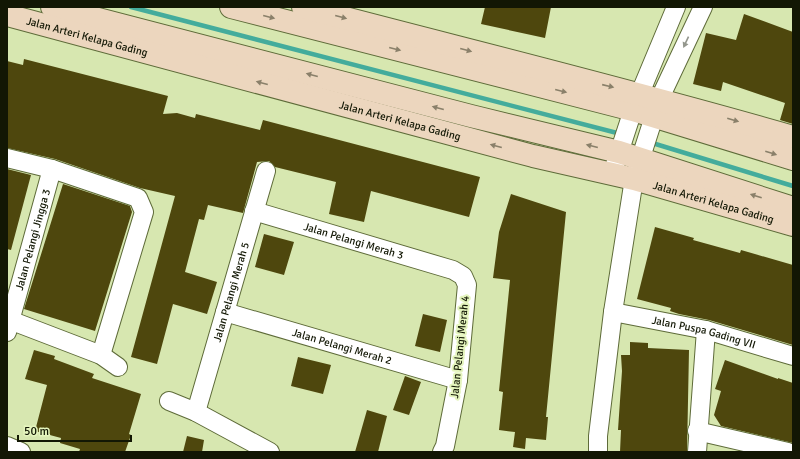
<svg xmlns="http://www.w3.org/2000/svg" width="800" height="459" viewBox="0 0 800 459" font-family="Signika,sans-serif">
	<rect width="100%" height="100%" fill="#d7e7b0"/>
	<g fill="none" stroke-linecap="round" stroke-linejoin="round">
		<!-- stream -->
		<path stroke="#44ac9c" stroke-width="4.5" d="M131,7l490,127
			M649,142l144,44"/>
	</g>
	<!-- building -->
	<path fill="#4e470d" d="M485,7h66l-6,31 -64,-14z
		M744,14l49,18v92l-13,-4 5,-17 -62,-21 -2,9 -28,-7 13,-51 30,7z
		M24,59l144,37 -5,18 14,-1 18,5 1,-4 64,16 3,-10 217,57 -11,40 -98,-26 -7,31 -35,-8 7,-32 -61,-15 -6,-6 -12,1 -14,51 -35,-8 -4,15 -5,-1 -14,53 32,10 -10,32 -34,-10 -16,60 -26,-7 44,-161 -35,-8 -85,-29 -48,-11v-87l16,4z
		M7,169l24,6 -20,75 -4,-1z
		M63,184l67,22 2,6 -37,119 -71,-22z
		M511,194l55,18 -20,205h2l-2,23 -20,-2 -1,11 -12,-2 2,-15 -16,-2 4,-38 -4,-1 11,-111 -17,-2 6,-46z
		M655,227l39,11 -1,2 47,13 1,-3 52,15v80l-84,-25 -30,-6 -9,-3 1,-3 -34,-9z
		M264,234l30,8 -10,33 -29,-8z
		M423,314l24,6 -7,32 -25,-6z
		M630,342l18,1v5l41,2 -2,102h-67l1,-22h-3l4,-59 -1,-16h9z
		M34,350l21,6 -1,3 40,15 -2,4 49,16 -12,40 2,1 -6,17h-46l1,-3 -20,-6 1,-5 -26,-7 12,-46 -22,-6z
		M298,357l33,8 -8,29 -32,-8z
		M725,360l53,19v-1l15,5v60l-72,-17 -7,-11 7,-24 -6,-2z
		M405,376l16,6 -12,33 -16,-5z
		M367,410l20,6 -9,36h-23z
		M187,436l17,4 -2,12h-19z"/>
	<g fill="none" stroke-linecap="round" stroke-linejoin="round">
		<!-- street casing -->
		<g stroke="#5e6b39" stroke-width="20">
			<g id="street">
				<path d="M7,158l45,11 86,29 6,14 -43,143"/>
				<path d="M615,165l18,-55 43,-103"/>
				<path id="s1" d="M254,211l199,59 10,6 4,9 -9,95 -13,66 -3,6"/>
				<path id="s2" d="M225,312l233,68"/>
				<path id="s3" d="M613,312l93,18 87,26"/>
				<path d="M7,319l94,36 17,12"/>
				<path id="s4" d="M7,332l45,-163"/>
				<path d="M169,401l27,11 74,40"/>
				<path id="s5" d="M196,412l70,-241"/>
				<path d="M697,431l91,21"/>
				<path d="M7,446l14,6"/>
				<path d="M598,452v-16l15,-124 21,-133 26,-81 43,-91"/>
				<path d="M697,452l9,-122"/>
			</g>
		</g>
		<!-- secondary casing -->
		<g stroke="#5e6b39" stroke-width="24">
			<g id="secondary">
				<path d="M52,7l419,109 148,36 174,56"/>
				<path d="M231,7l402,103 160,49"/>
				<path d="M303,7c163,43 328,83 490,130"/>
				<path id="s6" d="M7,15l526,141 101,23 159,46"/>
			</g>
		</g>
		<!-- street -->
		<use href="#street" stroke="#fff" stroke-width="18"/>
		<!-- secondary -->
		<use href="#secondary" stroke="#ecd6be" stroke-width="22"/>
	</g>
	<!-- one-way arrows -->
	<defs><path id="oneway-solid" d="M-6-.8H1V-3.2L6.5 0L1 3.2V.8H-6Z"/></defs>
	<g fill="#8a806a">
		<use href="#oneway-solid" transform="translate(269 17) rotate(14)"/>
		<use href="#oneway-solid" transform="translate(341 17) rotate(15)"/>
		<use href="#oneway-solid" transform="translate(395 49) rotate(14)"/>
		<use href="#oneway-solid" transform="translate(466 50) rotate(15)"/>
		<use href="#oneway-solid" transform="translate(312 75) rotate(-165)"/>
		<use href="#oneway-solid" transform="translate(262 83) rotate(-165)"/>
		<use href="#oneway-solid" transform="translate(608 86) rotate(13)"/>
		<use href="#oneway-solid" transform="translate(561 91) rotate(14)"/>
		<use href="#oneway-solid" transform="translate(438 108) rotate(-165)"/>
		<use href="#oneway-solid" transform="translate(733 120) rotate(16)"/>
		<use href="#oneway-solid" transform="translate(496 146) rotate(-165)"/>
		<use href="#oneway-solid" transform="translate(592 146) rotate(-166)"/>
		<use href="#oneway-solid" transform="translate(771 153) rotate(17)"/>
		<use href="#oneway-solid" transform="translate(756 196) rotate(-162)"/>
	</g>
	<use fill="#94978e" href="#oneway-solid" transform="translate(686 42) rotate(115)"/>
	<g text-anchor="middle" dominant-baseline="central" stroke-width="4" stroke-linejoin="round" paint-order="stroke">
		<!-- street labels -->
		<g font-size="11" fill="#121704" stroke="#e4f4bd">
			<text stroke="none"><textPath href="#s6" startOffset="83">Jalan Arteri Kelapa Gading</textPath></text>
			<text stroke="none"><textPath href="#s6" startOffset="407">Jalan Arteri Kelapa Gading</textPath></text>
			<text stroke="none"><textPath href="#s6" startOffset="731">Jalan Arteri Kelapa Gading</textPath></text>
			<text stroke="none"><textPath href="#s4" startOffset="96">Jalan Pelangi Jingga 3</textPath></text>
			<text stroke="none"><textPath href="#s1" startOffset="104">Jalan Pelangi Merah 3</textPath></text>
			<text stroke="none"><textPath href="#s5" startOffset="125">Jalan Pelangi Merah 5</textPath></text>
			<text stroke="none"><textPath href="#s3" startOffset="93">Jalan Puspa Gading VII</textPath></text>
			<text stroke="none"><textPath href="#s2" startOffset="122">Jalan Pelangi Merah 2</textPath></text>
			<text transform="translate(460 347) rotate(-84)">Jalan Pelangi Merah 4</text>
		</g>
	</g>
	<!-- border -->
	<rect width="800" height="459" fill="none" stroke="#121704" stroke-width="16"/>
	<!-- scale -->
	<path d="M18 435v6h113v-6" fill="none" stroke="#121704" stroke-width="2"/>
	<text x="24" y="435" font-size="12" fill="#121704" stroke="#e4f4bd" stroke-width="3" paint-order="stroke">50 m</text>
</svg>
